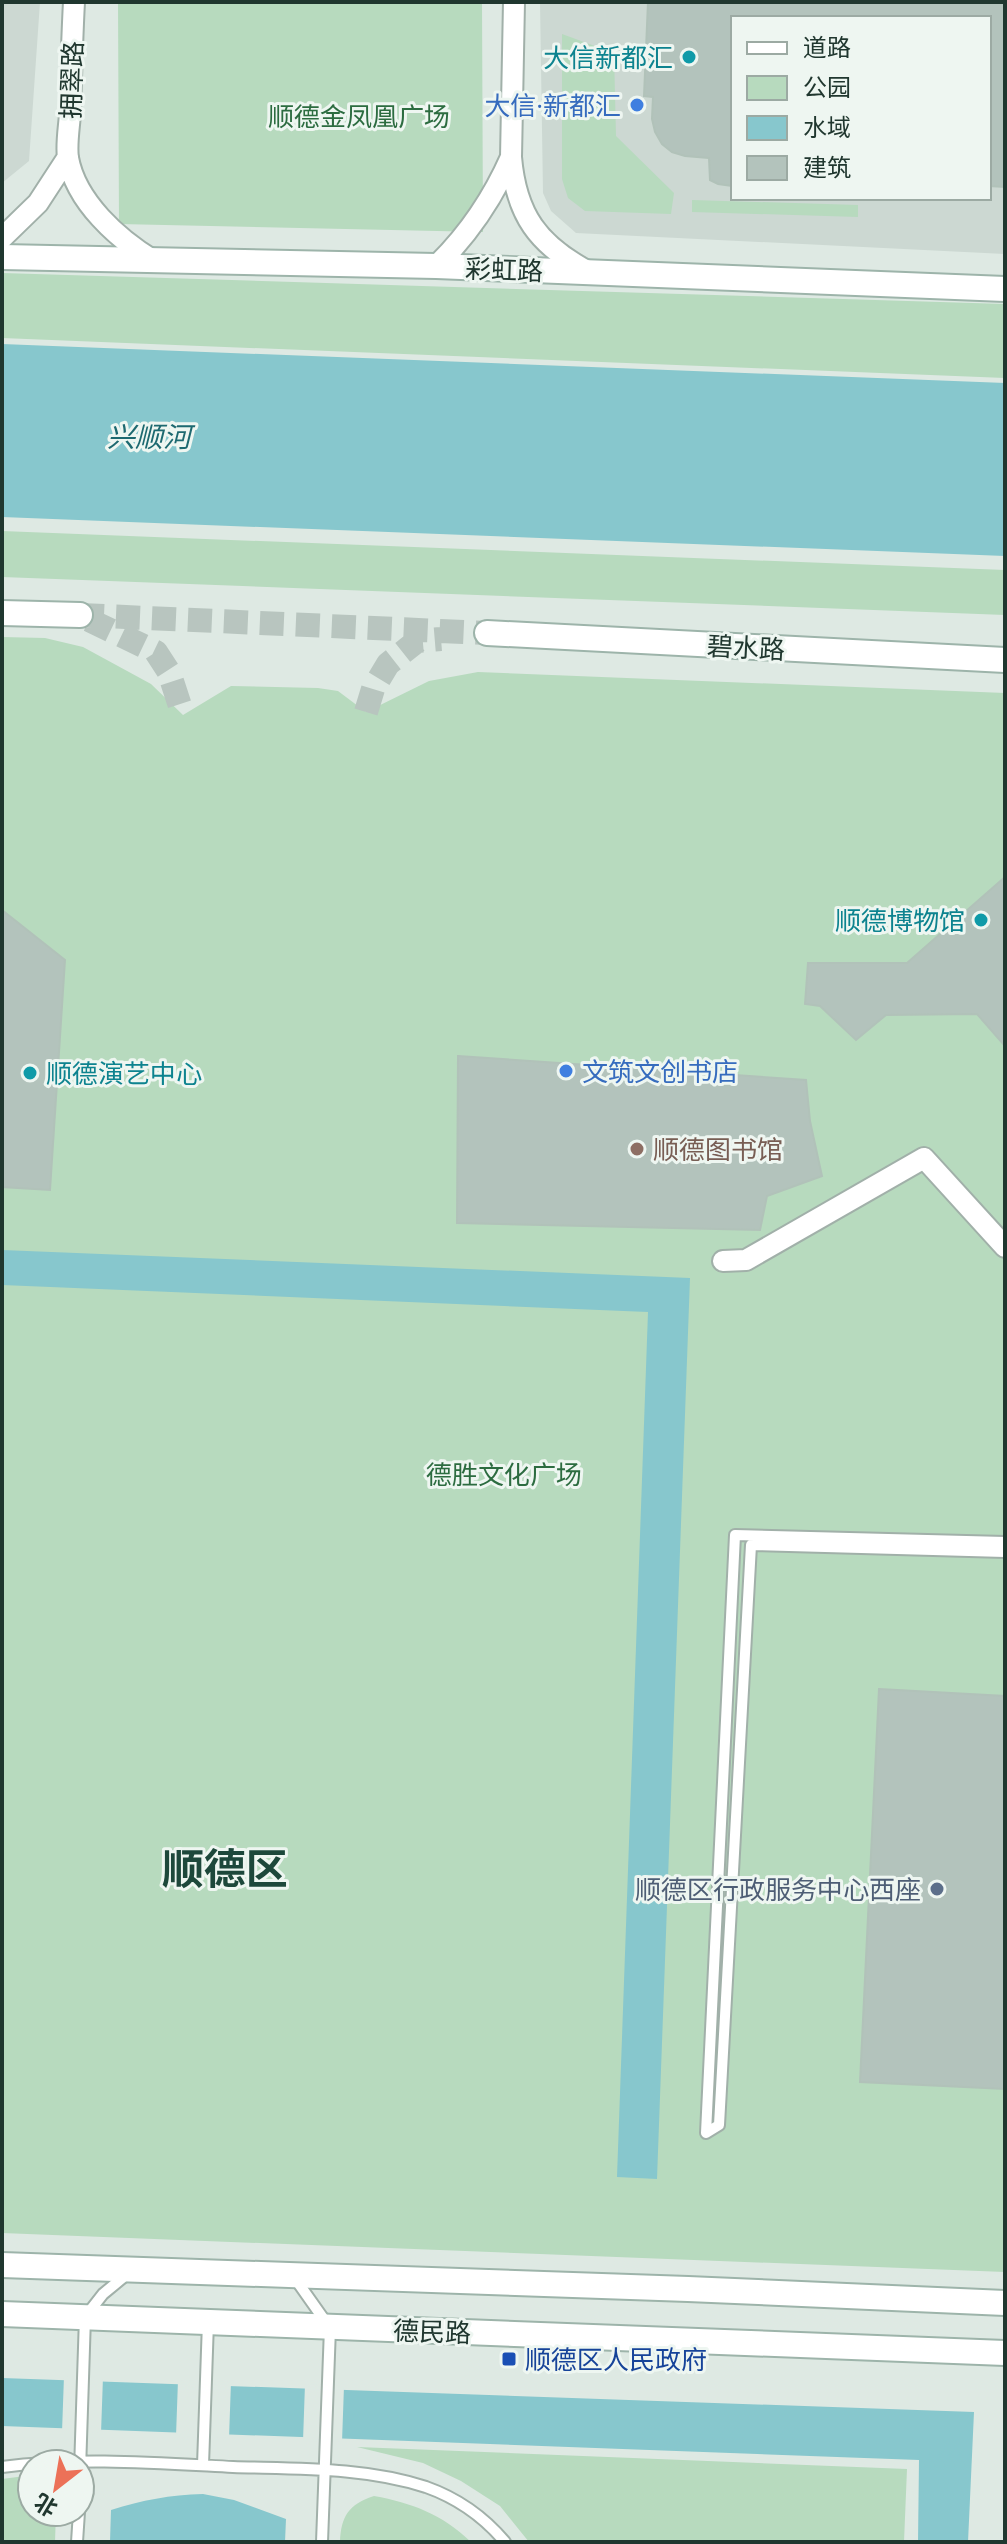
<svg xmlns="http://www.w3.org/2000/svg" width="1007" height="2544" viewBox="0 0 1007 2544" font-family="'Open Sans','Noto Sans SC',sans-serif">
	<rect width="100%" height="100%" fill="#dee9e3"/>
	<!-- built -->
	<path fill="#ccd8d2" fill-rule="evenodd" d="M2,2h38l-11,159 -27,22z
		M540,2h465v252l-429,-21 -25,-22 -8,-18zM733,18h256v180h-256z"/>
	<!-- green -->
	<path fill="#b7dabe" d="M118,2h364l1,230 -364,-8z
		M562,34l52,19 2,83 58,57 -3,21 -86,-3 -17,-13 -6,-19z
		M692,200l166,5v12l-166,-5z
		M2,273l1003,31v74l-1003,-40z
		M2,531l1003,39v45l-1003,-38z
		M2,637l43,1 38,9 68,37 32,31 48,-29 87,2 20,3 28,21 63,-31 49,-9 527,21v1579l-1003,-39z
		M357,2447l550,22 -3,73h-375l-29,-36 -39,-25 -38,-18z
		M25,2476l7,3v33h24l-1,30h-53v-63z
		M374,2496c38,7 68,18 97,46h-131c1,-26 9,-38 34,-46z"/>
	<!-- water -->
	<path fill="#87c7cd" d="M2,344l1003,39v173l-1003,-39z
		M2,1250l688,28 -33,901 -40,-2 31,-865 -646,-27z
		M2,2378l972,34 -6,130h-50l1,-82 -917,-34z
		M203,2494l31,6 52,19 -1,23h-175l1,-32c31,-10 59,-15 92,-16z"/>
	<!-- pier -->
	<path fill="#dee9e3" d="M64,2376l39,1 -2,56 -39,-1z
		M178,2380l53,2 -2,56 -53,-2z
		M305,2384l39,2 -2,56 -39,-1z"/>
	<!-- building -->
	<path fill="#b3c3bc" stroke="#b1c2b9" stroke-width="2" d="M648,2h357v185l-16,-1v-168h-256v168l-15,-2 -8,-4 -1,-22 -24,-2 -13,-4 -10,-8 -7,-12 -3,-13 1,-22 -9,-1z
		M1005,877v169l-28,-32 -91,1 -30,25 -36,-34 -15,-2 3,-41h99z
		M2,910l63,50 -15,230 -48,-3z
		M458,1056l348,24 4,41 12,55 -55,20 -7,34 -303,-7z
		M879,1689l126,7v393l-145,-7z"/>
	<g fill="none" stroke-linecap="round" stroke-linejoin="round">
		<!-- secondary-tunnel -->
		<path stroke="#b8c5bf" stroke-width="24" stroke-dasharray="24 12" stroke-linecap="butt" d="M80,615l407,18
			M89,620l67,32 13,20 14,43
			M366,712l7,-23 15,-25 29,-23 24,-2"/>
		<!-- lane casing -->
		<g stroke="#a1b0a9" stroke-width="14">
			<path id="lane" d="M1005,1542l-270,-7 -29,598 13,-8 32,-580 254,7
				M294,2277l36,51 -8,214
				M203,2465l5,-143
				M2,2467c77,-10 154,-4 231,0 64,2 132,0 193,20 31,11 58,30 79,55
				M80,2470l5,-153 18,-23 23,-19
				M77,2542l2,-30"/>
		</g>
		<!-- street casing -->
		<g stroke="#a1b0a9" stroke-width="24">
			<path id="street" d="M74,2c-2,37 -3,75 -4,112 -1,14 -4,31 -2,44 8,44 50,81 86,103
				M514,2l-3,155c5,58 27,88 78,115
				M2,238l36,-35 30,-46
				M436,266c33,-32 56,-66 75,-109
				M723,1261l23,-1 178,-102 81,89"/>
		</g>
		<!-- secondary casing -->
		<g stroke="#9db4aa" stroke-width="28">
			<path id="secondary" d="M2,257l434,9 569,23
				M2,613l78,2
				M487,633l518,27
				M2,2265l686,24 317,14
				M2,2314l1003,39"/>
		</g>
		<!-- lane -->
		<use href="#lane" stroke="#fff" stroke-width="10"/>
		<!-- street -->
		<use href="#street" stroke="#fff" stroke-width="20"/>
		<!-- secondary -->
		<use href="#secondary" stroke="#fff" stroke-width="24"/>
	</g>
	<!-- markers -->
	<g fill="#0f9aa8" stroke="#eef6f1" stroke-width="3">
		<circle cx="689" cy="57" r="8"/>
		<circle cx="981" cy="920" r="8"/>
		<circle cx="30" cy="1073" r="8"/>
	</g>
	<g fill="#3f7fe0" stroke="#eef6f1" stroke-width="3">
		<circle cx="637" cy="105" r="8"/>
		<circle cx="566" cy="1071" r="8"/>
	</g>
	<circle fill="#8d6e63" stroke="#eef6f1" stroke-width="3" cx="637" cy="1149" r="8"/>
	<circle fill="#5c6f8a" stroke="#eef6f1" stroke-width="3" cx="937" cy="1889" r="8"/>
	<rect fill="#1a4fb4" stroke="#eef6f1" stroke-width="3" x="501" y="2351" width="16" height="16" rx="4"/>
	<g text-anchor="middle" dominant-baseline="central" stroke-width="6" stroke-linejoin="round" paint-order="stroke">
		<!-- culture labels -->
		<g font-size="26" fill="#0d838f" stroke="#eef6f1" text-anchor="end">
			<text x="673" y="57">大信新都汇</text>
			<text x="965" y="920">顺德博物馆</text>
			<text x="46" y="1073" text-anchor="start">顺德演艺中心</text>
		</g>
		<!-- street labels -->
		<g font-size="26" fill="#20372f" stroke="#eef6f1">
			<text transform="translate(71 80) rotate(-88)">拥翠路</text>
			<text transform="translate(504 269) rotate(2)">彩虹路</text>
			<text transform="translate(746 647) rotate(3)">碧水路</text>
			<text transform="translate(432 2331) rotate(2)">德民路</text>
		</g>
		<!-- shop labels -->
		<g font-size="26" fill="#366cbe" stroke="#eef6f1" text-anchor="end">
			<text x="621" y="105">大信·新都汇</text>
			<text x="582" y="1071" text-anchor="start">文筑文创书店</text>
		</g>
		<!-- park labels -->
		<g font-size="26" fill="#2c6c40" stroke="#eef6f1">
			<text x="359" y="116">顺德金凤凰广场</text>
			<text x="504" y="1474">德胜文化广场</text>
		</g>
		<!-- education labels -->
		<g font-size="26" fill="#785e54" stroke="#eef6f1" text-anchor="start">
			<text x="653" y="1149">顺德图书馆</text>
		</g>
		<!-- service labels -->
		<g font-size="26" fill="#4e5e75" stroke="#eef6f1" text-anchor="end">
			<text x="921" y="1889">顺德区行政服务中心西座</text>
		</g>
		<!-- transit labels -->
		<g font-size="26" fill="#164399" stroke="#eef6f1" text-anchor="start">
			<text x="525" y="2359">顺德区人民政府</text>
		</g>
		<!-- water labels -->
		<g font-size="28" font-style="italic" fill="#1d6970" stroke="#eef6f1">
			<text x="149" y="436">兴顺河</text>
		</g>
		<!-- town labels -->
		<g font-size="42" font-weight="bold" fill="#1d483b" stroke="#eef6f1">
			<text x="225" y="1867">顺德区</text>
		</g>
	</g>
	<!-- border -->
	<rect width="1007" height="2544" fill="none" stroke="#20372f" stroke-width="8"/>
	<!-- legend -->
	<rect x="731" y="16" width="260" height="184" fill="#eef6f1" stroke="#9caaa3" stroke-width="2"/>
	<rect x="747" y="42" width="40" height="12" fill="#ffffff" stroke="#9caaa3" stroke-width="2"/>
	<text x="803" y="56" font-size="24" fill="#20372f">道路</text>
	<rect x="747" y="76" width="40" height="24" fill="#b7dabe" stroke="#9caaa3" stroke-width="2"/>
	<text x="803" y="96" font-size="24" fill="#20372f">公园</text>
	<rect x="747" y="116" width="40" height="24" fill="#87c7cd" stroke="#9caaa3" stroke-width="2"/>
	<text x="803" y="136" font-size="24" fill="#20372f">水域</text>
	<rect x="747" y="156" width="40" height="24" fill="#b3c3bc" stroke="#9caaa3" stroke-width="2"/>
	<text x="803" y="176" font-size="24" fill="#20372f">建筑</text>
	<!-- north arrow -->
	<g transform="translate(56 2488) rotate(211)"><circle r="38" fill="#eef6f1" stroke="#9caaa3" stroke-width="2"/>
	<path d="M0-6L14 30L0 20L-14 30Z" fill="#ec7158"/>
	<text y="-12" font-size="22" font-weight="bold" text-anchor="middle" fill="#20372f">北</text>
	</g>
</svg>
